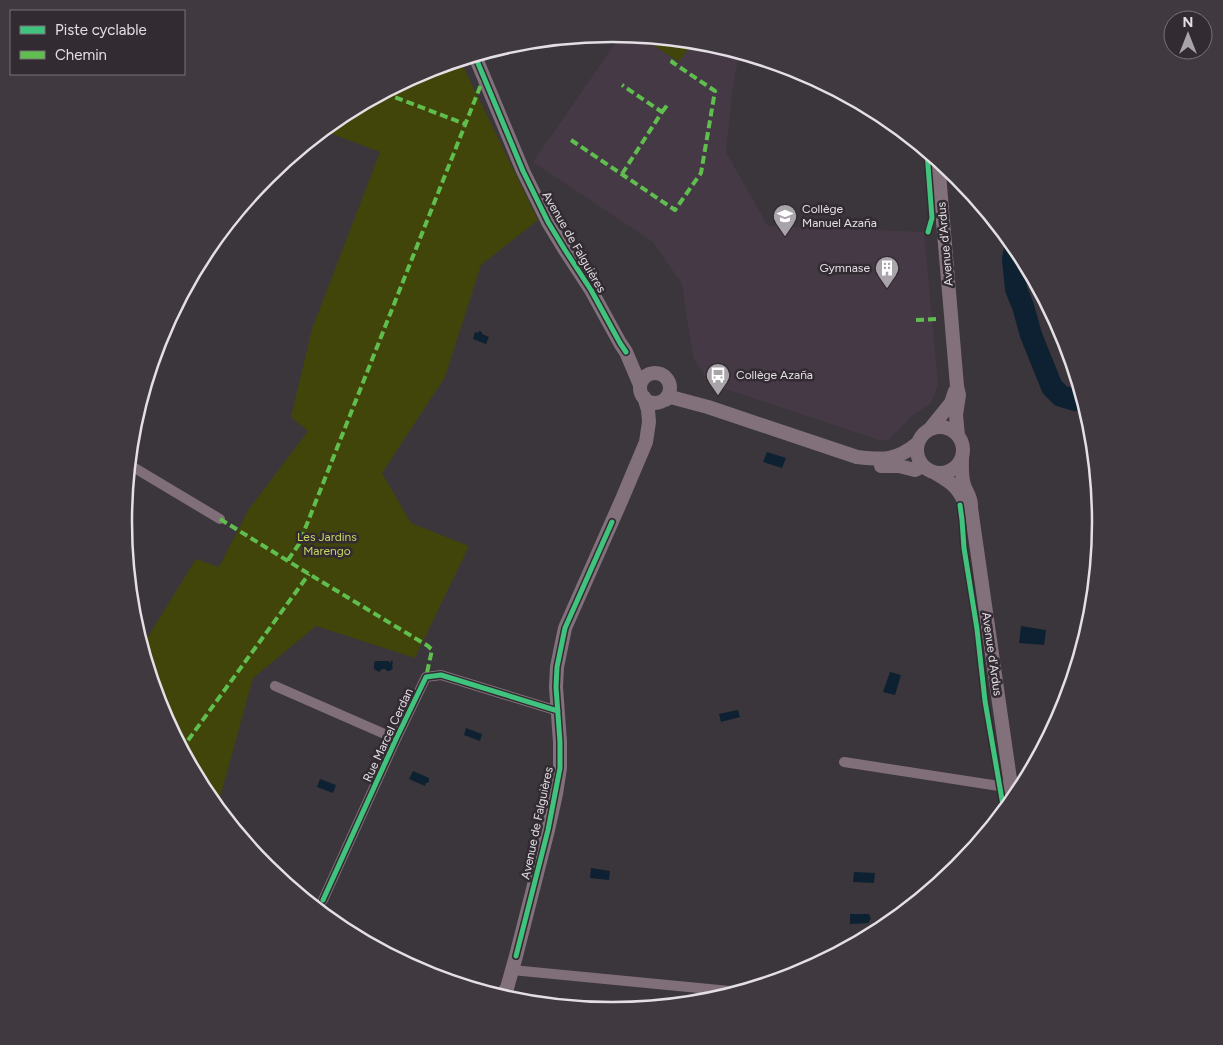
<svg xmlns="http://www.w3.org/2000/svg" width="1223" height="1045" viewBox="0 0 1223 1045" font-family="Figtree,sans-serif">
	<rect width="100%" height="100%" fill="#3b363b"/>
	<!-- built -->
	<path fill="#453945" d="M621,35l86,8 32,10 -7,41 -6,58 42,74 156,6 14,152 -7,19 -19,13 -22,23 -8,2 -172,-57 -17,-27 -11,-73 -29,-42 -120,-80z"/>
	<!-- green -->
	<path fill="#41450a" d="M641,37l52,5 -14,20z
		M460,60l78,160 -57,45 -36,112 -63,96 29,50 58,23 -54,112 -99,-32 -63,52 -36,130 -12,-14 -45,-85 -19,-61 55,-89 23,8 30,-58 59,-78 -17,-14 21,-88 68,-177 -50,-19 10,-17 85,-45z"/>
	<!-- water -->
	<path fill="#0d2132" d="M479,331l3,1v2l7,3 -3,7 -13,-5 2,-7 3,1z
		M767,452l19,6 -4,10 -19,-6z
		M1021,626l25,4 -2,15 -25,-2z
		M391,660l2,2 -1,3 1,3 -3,3h-3l-2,-2h-3l-3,3 -5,-3v-6l1,-2h13l3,2z
		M890,672l11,3 -6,20 -12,-3z
		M738,710l2,7 -19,5 -2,-8z
		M466,728l16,6 -2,7 -16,-6z
		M413,771l16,7v4l-3,1 -1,3 -16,-7z
		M320,779l16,6 -3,8 -16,-6z
		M591,868l19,3 -1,9 -19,-2z
		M854,872l21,1 -1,10 -21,-1z
		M850,914h19l2,5 -2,2v2l-19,1z
		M576,1001l19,1 -1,8 -19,-2z"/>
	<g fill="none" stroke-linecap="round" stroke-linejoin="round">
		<!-- river -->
		<path stroke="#0d2132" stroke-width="22" d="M1015,248l-2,11 3,30 7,17 8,29 21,52 9,9 14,4 8,1"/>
		<!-- street -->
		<path stroke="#806f78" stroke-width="10" d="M128,464l92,55
			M275,686l121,53
			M844,762l168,26
			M323,900l73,-161 30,-62 15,-2 117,36
			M512,970l228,22"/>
		<!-- secondary -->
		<path stroke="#82717b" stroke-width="14" d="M475,56l48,115 25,51 17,28 26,40 29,53 6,9 14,33
			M938,162l19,224 2,9 -3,20 2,21
			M640 388a15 15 0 1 1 30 0a15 15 0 1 1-30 0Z
			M665,400l6,-3 7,2 30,8 149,50c27,3 39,4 61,-14
			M917 450a23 23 0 1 1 46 0a23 23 0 1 1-46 0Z
			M930,429l21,-26 4,-12
			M962,456c0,11 -1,19 2,29 3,9 8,13 7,23l42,292
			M881,466h18l16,4 8,-4
			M935,473c15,9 21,12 29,28
			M500,997l7,-9 9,-32 32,-126 8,-36 4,-26v-26l-4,-55 1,-20 8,-39 57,-129 24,-57 3,-20 -1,-12 -4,-13"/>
		<!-- quiet -->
		<path stroke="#5fbe4e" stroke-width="4" stroke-dasharray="8 4" stroke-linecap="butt" d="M384,93l81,31
			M662,112l6,-8
			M571,140l104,70 26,-37 14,-82 -43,-29 2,-3
			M622,174l40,-62 -40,-27
			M916,320l22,-1
			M220,519l89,55 119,72 4,4 -6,27
			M288,560l11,-16 185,-467
			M181,750l128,-176"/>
		<!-- cycleway casing -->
		<g stroke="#322b32" stroke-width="8">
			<path id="cycleway" d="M475,56l48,115 25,51 17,28 26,40 29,53 6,9
				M927,152l5,66 -4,14
				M960,505l2,15 2,28 13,81 8,72 19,110
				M323,900l73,-161 30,-62 15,-2 117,36
				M516,956l32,-126 12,-62v-26l-4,-55 1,-20 8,-39 47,-106"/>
		</g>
		<!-- cycleway -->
		<use href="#cycleway" stroke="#40c37c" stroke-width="5"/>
	</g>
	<!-- icons -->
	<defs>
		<g id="school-pin" transform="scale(1.25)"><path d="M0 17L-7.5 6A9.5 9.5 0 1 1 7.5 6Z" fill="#a9a4a9" stroke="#322b32"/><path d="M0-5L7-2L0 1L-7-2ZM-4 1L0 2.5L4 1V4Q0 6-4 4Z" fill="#fff"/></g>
		<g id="building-pin" transform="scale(1.25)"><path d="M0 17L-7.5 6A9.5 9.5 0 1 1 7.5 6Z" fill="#a9a4a9" stroke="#322b32"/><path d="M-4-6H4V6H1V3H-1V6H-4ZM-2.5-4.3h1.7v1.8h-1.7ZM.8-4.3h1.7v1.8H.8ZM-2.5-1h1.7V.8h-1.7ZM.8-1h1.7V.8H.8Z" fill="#fff"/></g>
		<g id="bus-pin" transform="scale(1.25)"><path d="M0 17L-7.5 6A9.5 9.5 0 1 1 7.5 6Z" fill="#a9a4a9" stroke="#322b32"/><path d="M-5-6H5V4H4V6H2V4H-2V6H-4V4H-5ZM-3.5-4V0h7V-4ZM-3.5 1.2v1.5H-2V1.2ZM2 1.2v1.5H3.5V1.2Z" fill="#fff"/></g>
	</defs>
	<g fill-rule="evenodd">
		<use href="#school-pin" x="785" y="216"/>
		<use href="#building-pin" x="887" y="268"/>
		<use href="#bus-pin" x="718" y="375"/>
	</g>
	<g text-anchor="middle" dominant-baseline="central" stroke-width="5" stroke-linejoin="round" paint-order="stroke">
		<!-- poi labels -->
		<g font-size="12" fill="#e4dfe4" stroke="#322b32" text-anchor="start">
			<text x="802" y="209">Collège<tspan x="802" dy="14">Manuel Azaña</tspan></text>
			<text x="870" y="268" text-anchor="end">Gymnase</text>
			<text x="736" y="375">Collège Azaña</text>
		</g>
		<!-- street labels -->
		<g font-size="12" fill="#e4dfe4" stroke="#322b32">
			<text transform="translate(574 242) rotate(60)">Avenue de Falguières</text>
			<text transform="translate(945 244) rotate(-95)">Avenue d'Ardus</text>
			<text transform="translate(992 654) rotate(82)">Avenue d'Ardus</text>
			<text transform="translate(388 735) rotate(-65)">Rue Marcel Cerdan</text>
			<text transform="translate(537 823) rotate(-78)">Avenue de Falguières</text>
		</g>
		<!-- park labels -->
		<g font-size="12" fill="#cad660" stroke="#322b32">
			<text x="327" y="537">Les Jardins<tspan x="327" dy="14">Marengo</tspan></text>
		</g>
	</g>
	<!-- crop -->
	<path d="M0 0H1223V1045H0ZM132 522a480 480 0 1 1 960 0a480 480 0 1 1-960 0Z" fill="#403940" fill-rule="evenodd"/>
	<path fill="none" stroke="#e4dfe4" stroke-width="2.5" d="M132 522a480 480 0 1 1 960 0a480 480 0 1 1-960 0Z"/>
	<!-- legend -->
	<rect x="10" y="10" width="175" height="65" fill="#322b32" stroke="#797379"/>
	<rect x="20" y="26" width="25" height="8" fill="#40c37c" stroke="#797379"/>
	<text x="55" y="35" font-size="15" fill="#e4dfe4">Piste cyclable</text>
	<rect x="20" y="51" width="25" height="8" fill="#5fbe4e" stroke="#797379"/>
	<text x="55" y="60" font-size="15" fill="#e4dfe4">Chemin</text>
	<!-- north arrow -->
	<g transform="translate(1188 35)"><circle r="24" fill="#322b32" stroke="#797379"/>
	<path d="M0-4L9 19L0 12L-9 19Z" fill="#a9a4a9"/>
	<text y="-8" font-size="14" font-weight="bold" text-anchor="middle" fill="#e4dfe4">N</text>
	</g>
</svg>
